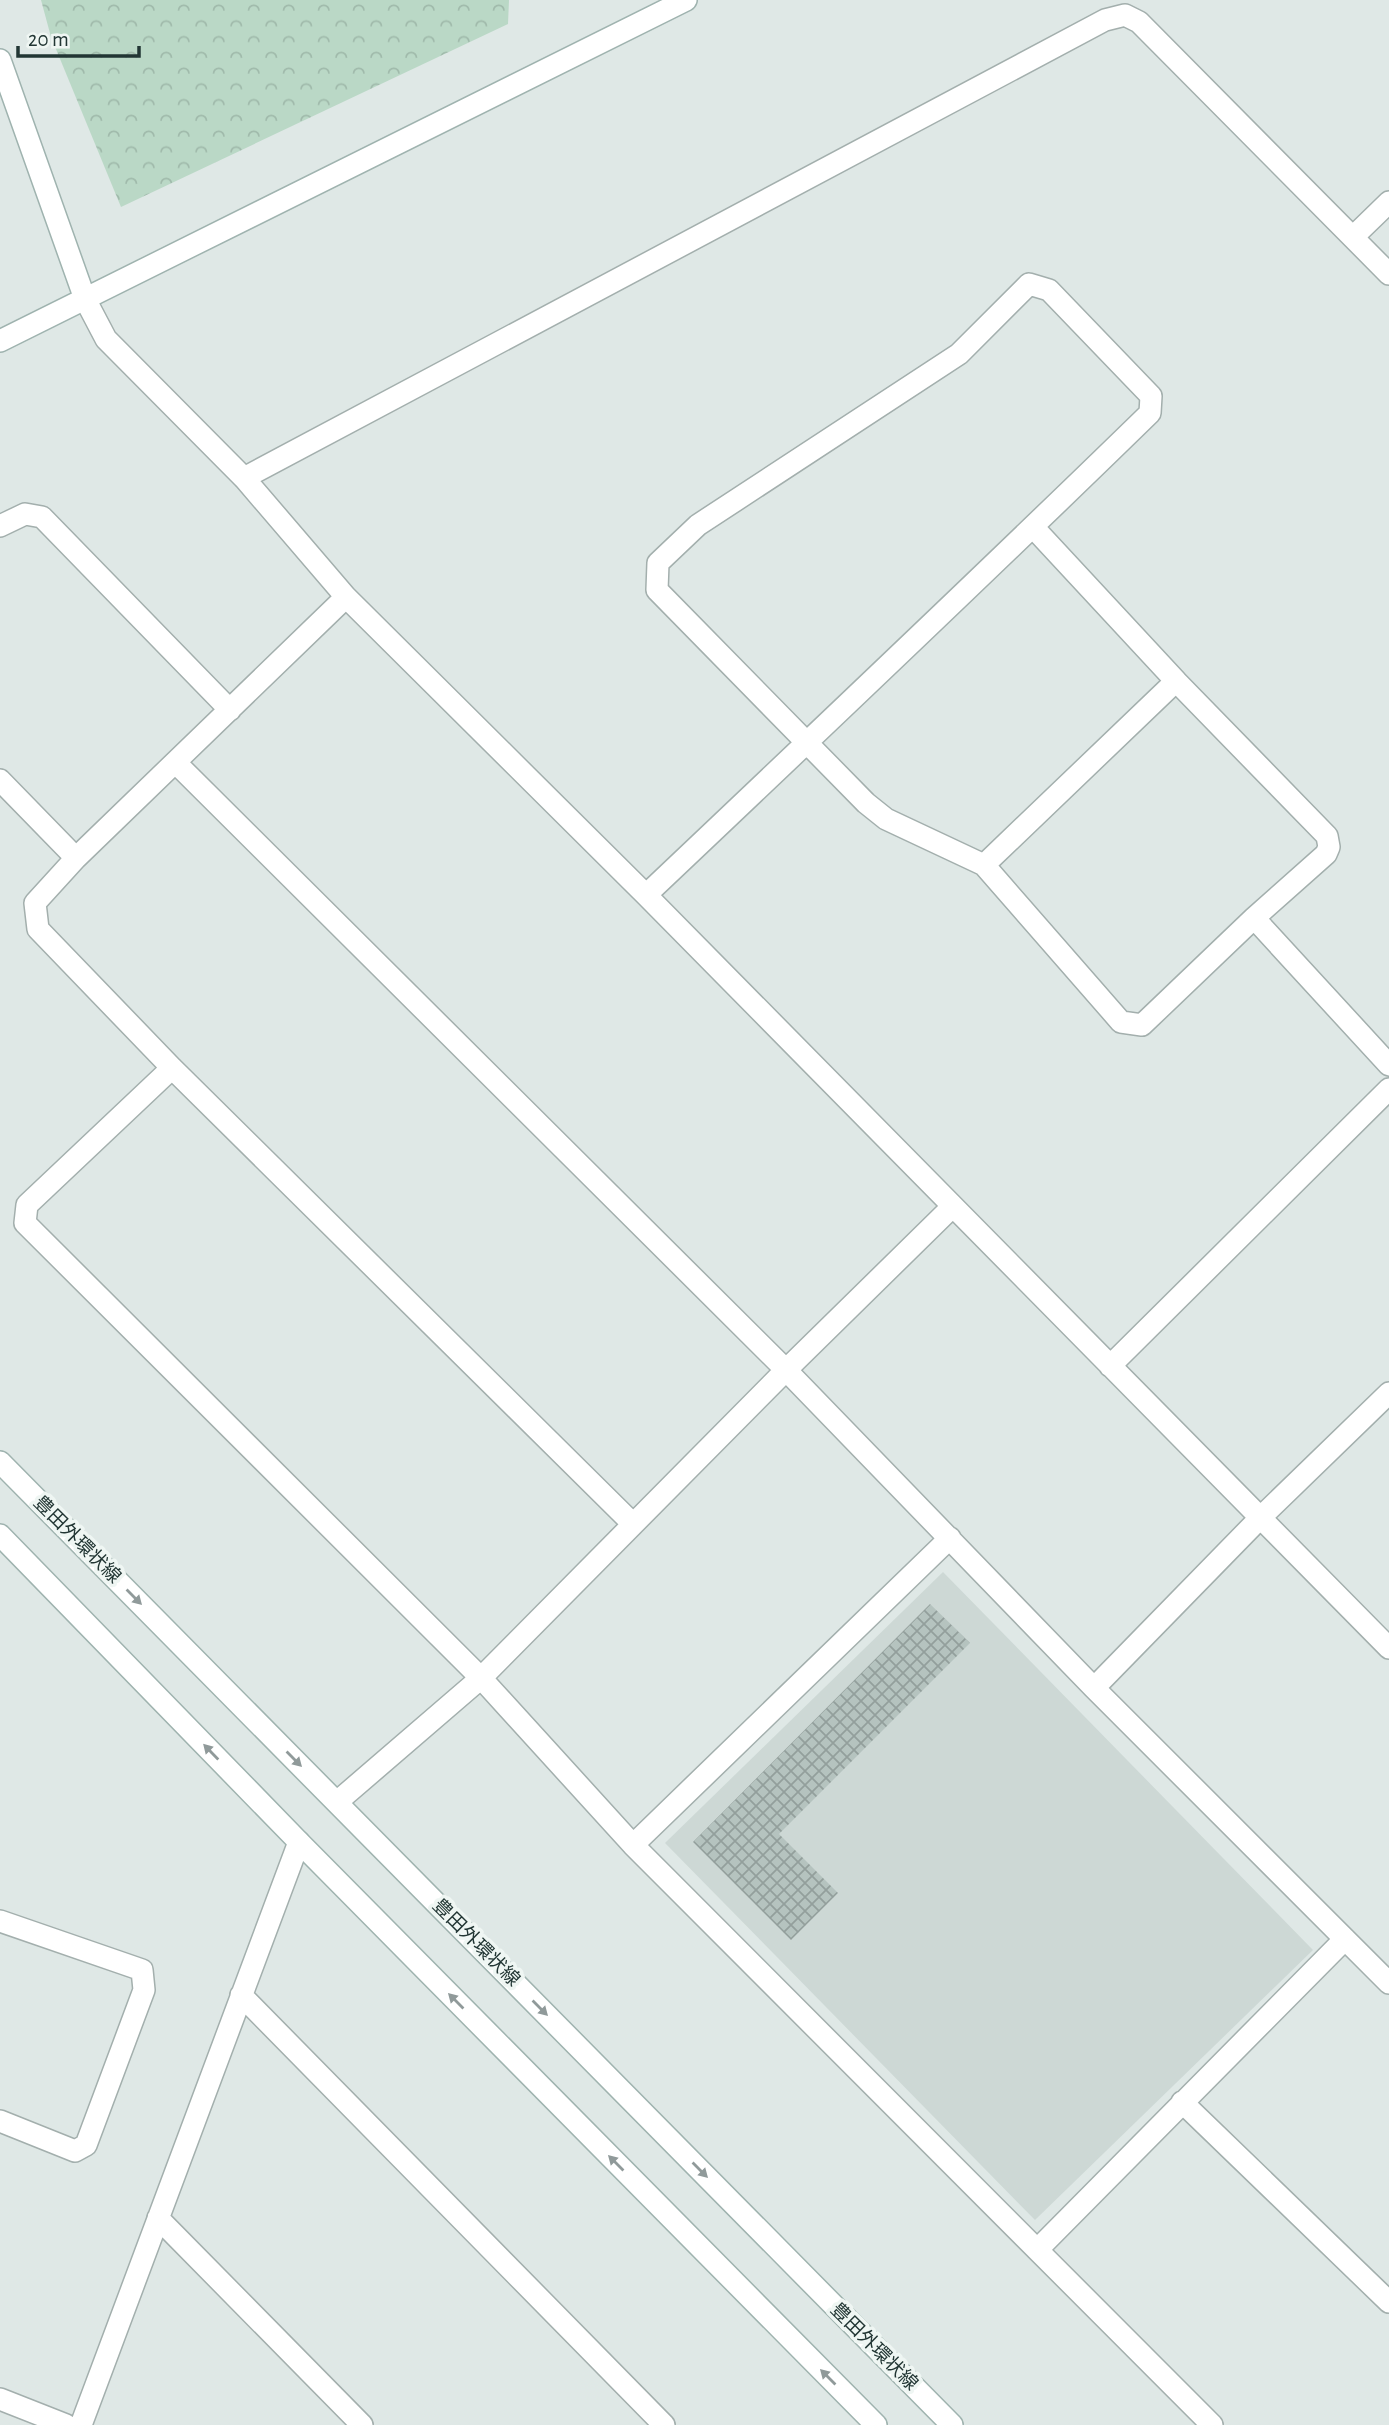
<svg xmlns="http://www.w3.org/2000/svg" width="1389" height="2425" viewBox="0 0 1389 2425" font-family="'Alegreya Sans','Noto Sans JP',sans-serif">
	<defs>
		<pattern id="forest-crowns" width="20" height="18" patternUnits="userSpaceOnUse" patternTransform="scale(1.75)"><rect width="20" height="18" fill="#bad8c6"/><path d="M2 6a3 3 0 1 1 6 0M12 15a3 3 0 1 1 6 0" fill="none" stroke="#a0baab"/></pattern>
		<pattern id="building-cross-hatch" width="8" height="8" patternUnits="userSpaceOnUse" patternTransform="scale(1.75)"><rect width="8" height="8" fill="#b5c3bf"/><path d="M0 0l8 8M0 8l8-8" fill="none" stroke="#939f9c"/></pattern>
	</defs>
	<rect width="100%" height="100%" fill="#dfe8e6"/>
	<!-- built -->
	<path fill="#cdd8d5" d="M943,1572l370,378 -278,270 -370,-377z"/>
	<!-- forest -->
	<path fill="url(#forest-crowns)" d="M41,0h468l-1,24 -387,183 -70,-170z"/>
	<!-- building -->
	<path fill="url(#building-cross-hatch)" d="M930,1604l40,39 -191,191 59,59 -47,47 -98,-98z"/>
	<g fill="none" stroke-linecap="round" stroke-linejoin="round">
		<!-- street casing -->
		<g stroke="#a3afad" stroke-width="24">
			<path id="street" d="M1353,237l36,-35
				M85,299l21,40 138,139 102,119 300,298 743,753
				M244,478l861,-458 20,-5 14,7 250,252
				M0,526l25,-12 17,3 188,193
				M1033,527l143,154
				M346,597l-270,261 -41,45 3,26 134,139 461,456
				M176,763l610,607 308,318 295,295
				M0,780l76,78
				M646,895c169,-160 338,-320 504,-482l1,-17 -102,-106 -20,-6 -70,70 -261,171 -40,38 -1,27 209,213 20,16 98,46 137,157 21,3 112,-107 72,-64 3,-7 -2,-11 -151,-155 -192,184
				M1254,918l135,147
				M172,1068l-145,137 -2,18 456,455 152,167 579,580
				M1110,1366l279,-277
				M1094,1688l167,-171 128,-124
				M337,1802l144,-124 305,-308 166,-163
				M633,1845l317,-307
				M0,1921l142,49 2,20 -58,155 -11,6 -75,-30
				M241,1995l423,430
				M1182,2102l207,200
				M158,2218l204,207
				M1038,2249l307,-310
				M0,2399l66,26
				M81,2425l218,-583"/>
		</g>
		<!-- secondary casing -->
		<g stroke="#9fb3af" stroke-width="24">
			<path id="secondary" d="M0,60l85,239
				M0,341l686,-341
				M0,1462l952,963
				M0,1535l299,307 577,583"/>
		</g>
		<!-- street -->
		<use href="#street" stroke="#fff" stroke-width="21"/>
		<!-- secondary -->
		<use href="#secondary" stroke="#fff" stroke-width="21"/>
	</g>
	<!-- one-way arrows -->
	<defs><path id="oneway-solid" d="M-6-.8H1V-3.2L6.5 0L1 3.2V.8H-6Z" transform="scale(1.75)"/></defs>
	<g fill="#909a9a">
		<use href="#oneway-solid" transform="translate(134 1597) rotate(45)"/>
		<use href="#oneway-solid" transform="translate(211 1752) rotate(-134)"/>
		<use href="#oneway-solid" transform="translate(294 1759) rotate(45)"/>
		<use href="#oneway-solid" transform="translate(456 2001) rotate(-135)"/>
		<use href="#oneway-solid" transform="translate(540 2008) rotate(45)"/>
		<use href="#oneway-solid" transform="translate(616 2163) rotate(-135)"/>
		<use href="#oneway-solid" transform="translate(700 2170) rotate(45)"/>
		<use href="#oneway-solid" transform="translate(828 2377) rotate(-135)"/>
	</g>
	<g text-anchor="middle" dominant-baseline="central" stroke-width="7" stroke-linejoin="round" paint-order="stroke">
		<!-- street labels -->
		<g font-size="19" fill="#223634" stroke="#eff6f3">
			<text transform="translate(77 1540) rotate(45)">豊田外環状線</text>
			<text transform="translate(476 1943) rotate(45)">豊田外環状線</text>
			<text transform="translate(874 2347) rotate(45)">豊田外環状線</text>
		</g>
	</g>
	<!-- scale -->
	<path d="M18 46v10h121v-10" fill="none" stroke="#223634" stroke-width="3.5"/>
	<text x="28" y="46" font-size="21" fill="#223634" stroke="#eff6f3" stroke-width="5" paint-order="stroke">20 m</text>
</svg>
